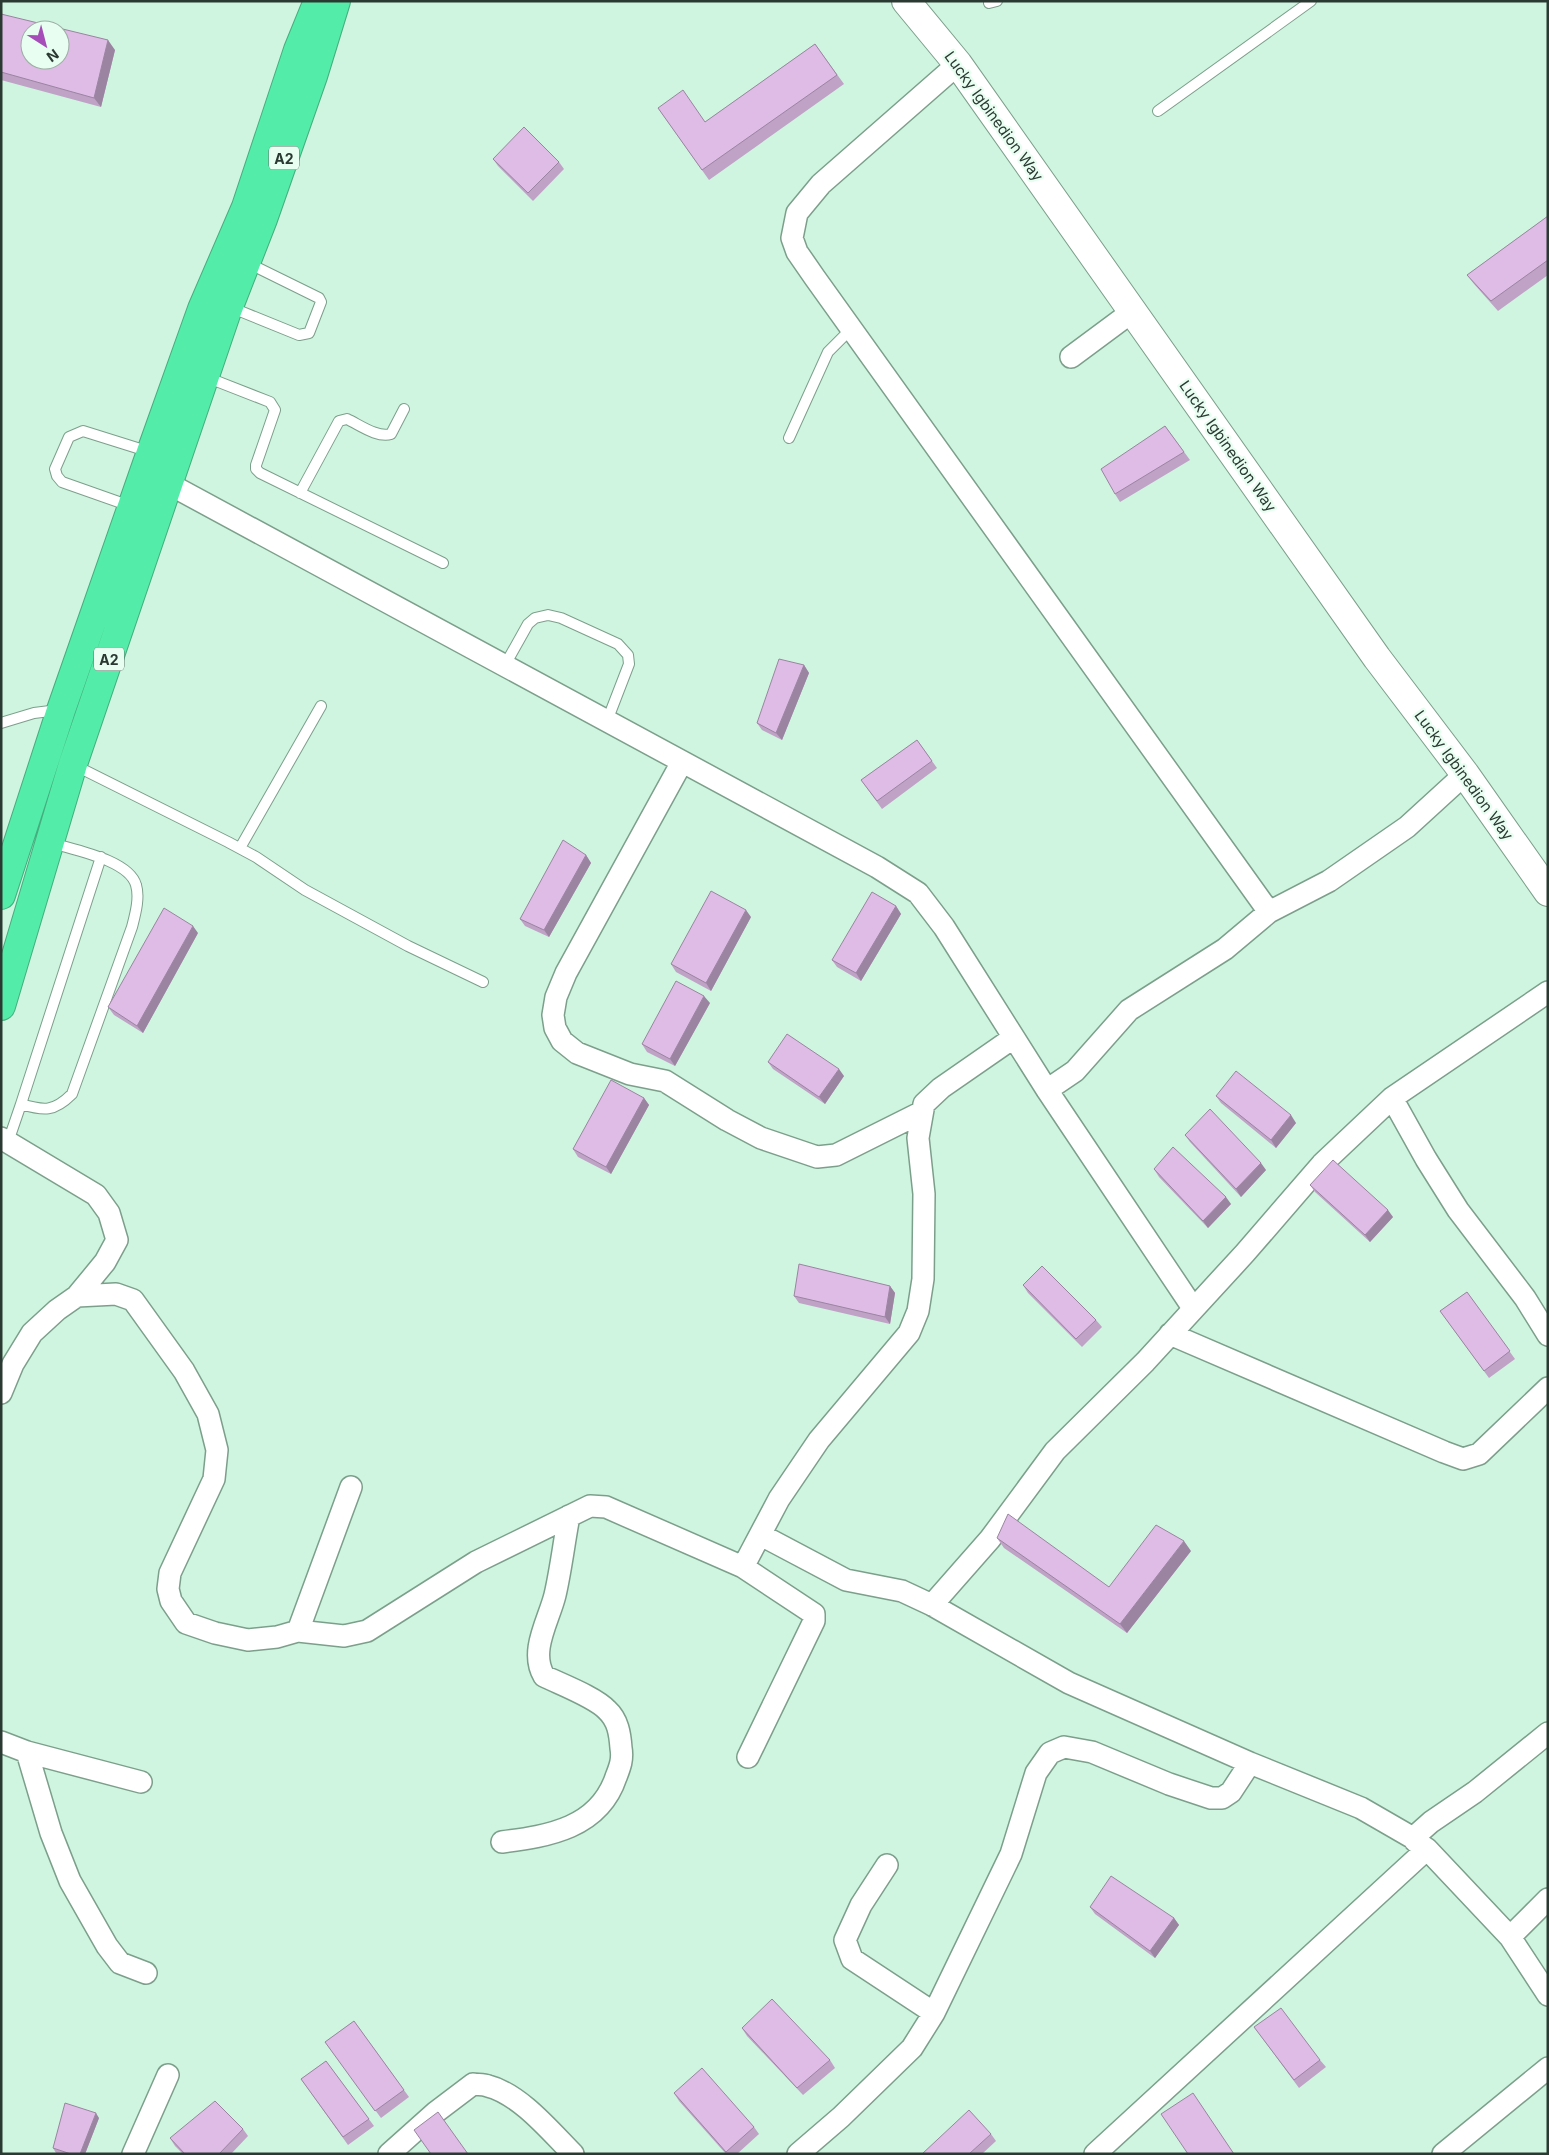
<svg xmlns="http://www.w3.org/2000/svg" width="1549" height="2155" viewBox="0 0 1549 2155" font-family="Inter,sans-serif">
	<rect width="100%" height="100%" fill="#cff5e0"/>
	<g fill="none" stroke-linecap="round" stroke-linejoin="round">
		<!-- lane casing -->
		<g stroke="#7c9f8b" stroke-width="12">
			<path id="lane" d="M989,3l8,-2
				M1158,111l153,-110
				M230,307l69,28 10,-2 12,-31 -2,-4 -71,-35
				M206,377l64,25 5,8 -19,55v4l4,4 183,90
				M789,438l39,-86 23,-23
				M300,493l39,-72 8,-2c13,6 30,19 44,15l13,-25
				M130,506l-68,-24 -5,-6 -2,-7 14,-32 14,-6 67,21
				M505,665l23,-41 7,-6 13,-3 13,3 57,26 10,11 1,9 -22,57
				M1,723l33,-10 24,-3
				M74,765l154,77 28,15 49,33 103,56 75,36
				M240,848l81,-142
				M21,1104l80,-247
				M8,1142l13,-38c23,7 33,8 51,-10l60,-167c3,-12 8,-29 4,-42 -7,-25 -62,-35 -84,-42"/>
		</g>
		<!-- street casing -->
		<g stroke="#7c9f8b" stroke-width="24">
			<path id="street" d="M958,64l-137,120 -24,29 -5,25 5,14 18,26 454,634
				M1071,357l62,-46
				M169,484l708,383 41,26 26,34 103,163 146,218
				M682,762l-116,211 -10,24 -3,18 2,13 7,13 15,12 53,21 35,7 62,39 34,18 56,19 19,-2 86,-43
				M1047,1090l28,-19 54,-61 96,-61 44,-37 60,-31 78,-54 58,-53
				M1392,1098l34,61 32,51 67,88 23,37
				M1,1138l95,57 13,18 8,27 -12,22 -28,34 -20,14 -25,23 -19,31 -12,29
				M77,1296l39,-2 17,6 51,71 24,43 9,36 -3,29 -44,94 -2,16 3,12 15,22 29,10 33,7 29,-3 21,-6 53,-144
				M1170,1334l274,118 19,7 16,-5 69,-66
				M761,1535l85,45 56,11 30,14 137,78 181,80 111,45 52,30 18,-16 44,-30 73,-59
				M743,1567l36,-68 40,-59 90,-107 9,-22 5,-32 1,-85 -6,-56 6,-34 17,-16 72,-50
				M932,1605l58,-66 65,-88 90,-89 100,-109 77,-89 70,-66 156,-106
				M298,1631l46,5 23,-5 109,-69 114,-56 16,1 137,60 71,47v7l-66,136
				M1,1742l26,10 114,30
				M27,1752l24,81 19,48 37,65 13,17 26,10
				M1415,1841l12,8 83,88 38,58
				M502,1842c47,-6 97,-14 114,-65 4,-10 7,-18 5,-29 -1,-14 -3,-28 -14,-38 -12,-13 -47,-26 -63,-34 -15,-25 5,-56 11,-81 6,-26 9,-53 14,-79
				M887,1865l-26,40 -16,35 7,19 82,54
				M1510,1937l38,-38
				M133,2154l35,-79
				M389,2154l47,-42 37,-28c4,1 10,0 15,2 32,8 63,46 85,68
				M798,2154l43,-37 71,-69 22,-35 77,-159 25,-81 14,-20 14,-6 28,5 77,32 42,14h11l9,-6 19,-29
				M1095,2154l332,-305
				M1443,2154l105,-86"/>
		</g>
		<!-- secondary casing -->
		<g stroke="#7c9f8b" stroke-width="30">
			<path id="secondary" d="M906,1l52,63 419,594 88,116 83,118"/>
		</g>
		<!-- highway casing -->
		<g stroke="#45ad7e" stroke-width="30">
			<path id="highway" d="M1,895l60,-185 90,-258 51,-143 44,-102 52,-157 20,-49
				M1,1006l72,-242 153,-450 37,-95 50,-143 23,-75"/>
		</g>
		<!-- lane -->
		<use href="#lane" stroke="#fff" stroke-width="10"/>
		<!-- street -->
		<use href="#street" stroke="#fff" stroke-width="21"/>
		<!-- secondary -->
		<use href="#secondary" stroke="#fff" stroke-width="28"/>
		<!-- highway -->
		<use href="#highway" stroke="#53eca8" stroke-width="28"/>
	</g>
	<!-- wall -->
	<path fill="#bfa2c6" d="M1,14l114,36 -14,57 -100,-27z
		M815,44l29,40 -135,96 -51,-72 47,14z
		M493,159l66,3 5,7 -31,32 -35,-35z
		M1548,216v59l-50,36 -24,-27 -7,-9z
		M1165,426l25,34 -70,42 -5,-8z
		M804,665l5,8 -27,67 -20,-10 -5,-7z
		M917,740l20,28 -55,41 -21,-29z
		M586,855l5,8 -42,74 -24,-11 -5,-7z
		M896,906l5,8 -40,67 -24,-14 -5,-7z
		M751,917l-40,74 -35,-19 -5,-8z
		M198,933l-55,100 -29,-18 -6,-8z
		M710,1003l-35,63 -28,-14 -5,-8z
		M768,1062l76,14 -19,28 -52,-35z
		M1216,1096l80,27 -20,25 -55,-45z
		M644,1098l5,7 -38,69 -33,-17 -5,-8z
		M1185,1135l81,35 -25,27 -51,-55z
		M1154,1169l77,35 -23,24 -49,-51z
		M1310,1185l83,32 -23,25 -55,-50z
		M1023,1285l73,35 6,7 -20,20 -54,-54z
		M890,1286l5,7 -5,31 -91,-21 -5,-7z
		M1467,1292l48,67 -26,19 -49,-67z
		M997,1538l112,49 82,-36 -64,82 -123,-85z
		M1090,1907l84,11 5,7 -24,33 -60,-44z
		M354,2021l55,76 -28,21 -56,-76z
		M742,2028l88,32 5,8 -32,27 -56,-59z
		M1260,2035l60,25 6,7 -27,21z
		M326,2061l48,65 -26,19 -47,-66z
		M674,2093l80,34 5,7 -22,20h-11l-47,-53z
		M99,2118l-14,36h-25l-4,-1 -3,-5z
		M243,2129l5,7 -17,18h-48l-8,-8 -5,-8z
		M991,2134l5,7 -14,13h-60z"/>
	<!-- shaded-wall -->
	<path fill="#9b84a1" d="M108,40l7,10 -14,57 -7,-9z
		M804,665l5,8 -27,67 -6,-7z
		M586,855l5,8 -42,74 -5,-7z
		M896,906l5,8 -40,67 -5,-8z
		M746,910l5,7 -40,74 -5,-8z
		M193,926l5,7 -55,100 -6,-7z
		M704,996l6,7 -35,63 -5,-7z
		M839,1069l5,7 -19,28 -6,-7z
		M644,1098l5,7 -38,69 -5,-7z
		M1291,1115l5,8 -20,25 -5,-8z
		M1261,1163l5,7 -25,27 -5,-8z
		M1226,1197l5,7 -23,24 -5,-7z
		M1388,1210l5,7 -23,25 -5,-7z
		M890,1286l5,7 -5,31 -5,-7z
		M1184,1541l7,10 -64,82 -7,-9z
		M1174,1918l5,7 -24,33 -5,-7z
		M96,2113l3,5 -14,36h-5z"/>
	<!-- building -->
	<path fill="#debce6" stroke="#9b84a1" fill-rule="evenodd" d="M1,14l107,26 -14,58 -93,-26zM30,30h30v30h-30z
		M815,44l22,31 -135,95 -44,-62 25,-18 22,32z
		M524,127l35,35 -31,31 -35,-34z
		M1548,216v44l-57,41 -24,-26z
		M1165,426l19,26 -69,42 -14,-25z
		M779,659l25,6 -28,68 -19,-10z
		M917,740l15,21 -55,40 -16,-21z
		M563,840l23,15 -42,75 -24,-11z
		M711,891l35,19 -40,73 -35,-19z
		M872,892l24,14 -40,67 -24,-13z
		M164,908l29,18 -56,100 -29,-19z
		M676,981l28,15 -34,63 -28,-15z
		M787,1034l52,35 -20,28 -51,-35z
		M1236,1071l55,44 -20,25 -55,-44z
		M611,1080l33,18 -38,69 -33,-18z
		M1210,1109l51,54 -25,26 -51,-54z
		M1173,1147l53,50 -23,24 -49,-52z
		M1333,1160l55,50 -23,25 -55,-50z
		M799,1264l91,22 -5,31 -91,-21z
		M1042,1266l54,54 -20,19 -53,-54z
		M1467,1292l43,59 -26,20 -44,-60z
		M1008,1514l101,73 47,-62 28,16 -64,83 -123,-86z
		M1111,1876l63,42 -24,33 -60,-44z
		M772,1999l58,61 -33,28 -55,-60z
		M1281,2008l39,52 -26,20 -40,-53z
		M354,2021l50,69 -29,21 -50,-69z
		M326,2061l43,58 -26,18 -42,-58z
		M702,2068l52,59 -28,25 -52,-59z
		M1193,2093l41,61h-46l-27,-40z
		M215,2101l28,28 -24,25h-34l-15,-16z
		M65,2103l31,10 -16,41h-9l-18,-6z
		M969,2110l22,24 -22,20h-47z
		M438,2112l30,42h-37l-17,-24z"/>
	<g text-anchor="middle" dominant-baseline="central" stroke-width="4.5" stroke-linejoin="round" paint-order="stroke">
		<!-- shield labels -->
		<g fill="#e8fef1" stroke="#63746b" stroke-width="1">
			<rect x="269" y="146.5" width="30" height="23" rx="4"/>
			<rect x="94" y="647.5" width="30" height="23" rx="4"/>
		</g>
		<g font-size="14" font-weight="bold" fill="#2a3931">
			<text x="284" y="158">A2</text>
			<text x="109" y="659">A2</text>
		</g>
		<!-- street labels -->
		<g font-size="15" fill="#2a3931" stroke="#e8fef1">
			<text transform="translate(994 116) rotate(54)">Lucky Igbinedion Way</text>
			<text transform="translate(1228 446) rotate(55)">Lucky Igbinedion Way</text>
			<text transform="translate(1464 775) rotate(54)">Lucky Igbinedion Way</text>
		</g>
	</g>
	<!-- border -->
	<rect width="1549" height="2155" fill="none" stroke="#2a3931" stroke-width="5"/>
	<!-- north arrow -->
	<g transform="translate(45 45) rotate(144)"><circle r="24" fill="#e8fef1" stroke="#9cafa4"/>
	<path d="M0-4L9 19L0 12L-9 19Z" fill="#a64db9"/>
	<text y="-8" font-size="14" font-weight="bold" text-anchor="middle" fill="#2a3931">N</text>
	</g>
</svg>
